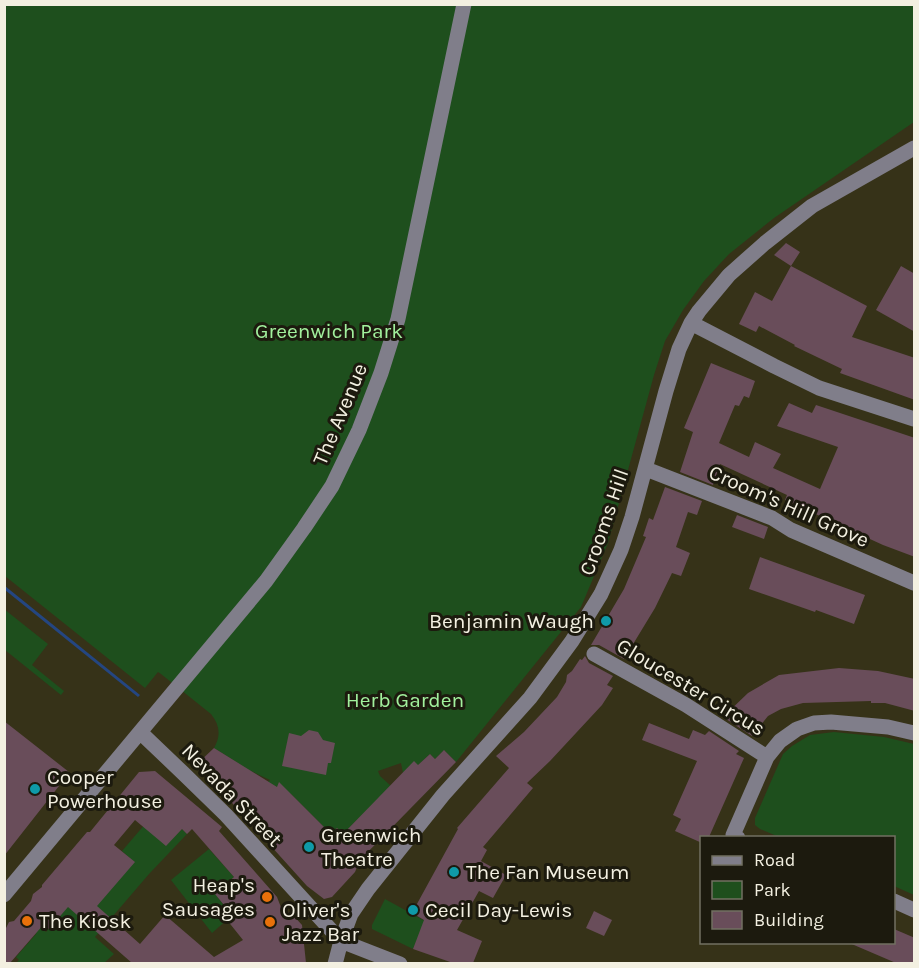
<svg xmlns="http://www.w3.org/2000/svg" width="919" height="968" viewBox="0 0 919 968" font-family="Karla,sans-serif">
	<rect width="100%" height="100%" fill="#363218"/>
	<!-- green -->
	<path fill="#1e4f1d" d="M4,5h910v117l-140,96 -45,36 -25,27 -21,29 -18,31 -11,34 -46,168 -27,64 -125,155 -12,-12 -9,9 -5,-5 -12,11 -15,8 -2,-10 -23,8 2,5 11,10 -48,48 -6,-6 -6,6 -40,-40 -29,-6 8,-8 -21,-10 -35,-22c7,-12 6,-23 -3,-34l-50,-40 -3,-2 -13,16 -140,-112z
		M4,609l44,35 -16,21 32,26 -3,4 -56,-45z
		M834,732l50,5 30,7v151l-20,-9v-48l-115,-1 -19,-8 -5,-4v-7l28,-64 9,-8 18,-11z
		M158,809l8,36 16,-16 5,5 -38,40 -54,63 19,17 -10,9h-88l3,-3 -3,-3 20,-23 1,-10 9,8 18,-21 -5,-5 75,-44 -12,-11z
		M209,849l25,28 -19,17 8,10 13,8 -24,21 -41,-53z
		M385,899l40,22 -12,28 -41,-20v-4z"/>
	<!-- water -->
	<path fill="#244681" d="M5,586l135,109 -2,2 -133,-107z"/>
	<!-- building -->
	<path fill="#694d5a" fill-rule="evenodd" d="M786,243l14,9 -9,14 -17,-11z
		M791,266l76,40 -15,31 63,21v42l-75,-27 2,-4 -48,-23 1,-1 -36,-19 -3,6 -17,-8 16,-32 17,9z
		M901,266l14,8v58l-39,-22z
		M711,363l44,18 -6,17 -5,-2 -5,10 -4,-1 -16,38 30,14 6,-15 26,12 -8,14 47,21 18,-42 -61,-21 12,-23 23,10 4,-8 99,33v119l-32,-12 -98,-45 2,-5 -67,-31 -7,21 -33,-13 13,-40 -9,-4z
		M665,487l37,14 -5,14 -9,-3 -12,35 14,6 -9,23 -9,-3 -17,35 -31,51 -25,-14h-8l33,-56 22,-52 -3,-1 6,-18 4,2z
		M737,515l31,12 -4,12 -32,-12z
		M760,557l105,38 -11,29 -38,-14 -1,2 -66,-23z
		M585,656l4,7 24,13 -6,9 6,3 -11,17 -52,56 -23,22 6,5 -50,59 4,3 -6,11 25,14 -13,23 -14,-7 -22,39 25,11 -9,22h-20l-40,-14 11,-29 -12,-7 46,-84 -1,-1 52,-60 -13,-12 28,-24 33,-35 9,-15 1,-7 5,-4 8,-12 2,1z
		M839,668l39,3 37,8v32l-30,-8h-14v-2l-68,2 -22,6 -13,7 -16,20 -29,-19 25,-24 31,-18z
		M4,721l65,51 -12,12 2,2 -55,70z
		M649,723l40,16 4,-9 12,5 4,-4 30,20 -3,3 8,4 -35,79h-7v6l-27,-12 6,-12 -8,-4 24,-54 -55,-21z
		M309,730l9,2 5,8 12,3 -4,20h-3l-2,12 -44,-9 7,-33 12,3z
		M214,748l63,39 2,-5 52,52 6,-6 6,6 71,-73 4,4 12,-11 5,5 9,-9 12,12 -96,98 -5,12 -23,25 -8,2 -17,-13 -110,-122z
		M155,771l67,56 -3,4 58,66 5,13 10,4 10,11 4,38h-174l-64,-56 -19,22 -5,-5 -34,39h-6v-31l5,-10 5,-1 17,-20 2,-7 9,-7v-2l45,-53h3l49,-60zM135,820l31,26 16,-17 5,5 5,-5 42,48 -19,17 17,21 -5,5 16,20 -29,17 -49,-42 -25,29 -43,-38 38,-44 -21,-17z
		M594,911l18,9 -8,16 -18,-8z
		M894,929l21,9v25h-19l-49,-21h47z"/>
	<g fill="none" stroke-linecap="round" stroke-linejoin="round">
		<!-- minor -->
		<path stroke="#807e8a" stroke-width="15" d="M691,323l83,43 45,22 95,31
			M646,469l126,49 19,12 123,53
			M594,654l92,51 81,52
			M140,732l43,41 43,42 115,126 59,23
			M738,838l-5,-3 34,-78 13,-16 17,-12 17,-6 17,-1 57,5 26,6
			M4,895l262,-314 38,-53 28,-42 27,-56 22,-57 17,-54 66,-315
			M894,901l20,9
			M335,964l6,-23 10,-27 17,-25 75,-94 87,-97 42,-57 29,-47 20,-44 11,-33 34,-126 13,-42 12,-26 8,-12 30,-36 36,-32 47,-37 102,-58"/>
	</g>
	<!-- markers -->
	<g fill="#0f9aa8" stroke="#1c1a0e" stroke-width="2">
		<circle cx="606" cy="621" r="6"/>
		<circle cx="35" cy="789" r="6"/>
		<circle cx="309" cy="847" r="6"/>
		<circle cx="454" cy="872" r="6"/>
		<circle cx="413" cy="910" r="6"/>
	</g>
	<g fill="#e8710a" stroke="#1c1a0e" stroke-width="2">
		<circle cx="267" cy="897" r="6"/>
		<circle cx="27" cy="921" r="6"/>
		<circle cx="270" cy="922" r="6"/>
	</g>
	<g text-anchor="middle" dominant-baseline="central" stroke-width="6" stroke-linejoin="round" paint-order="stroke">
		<!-- park labels -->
		<g font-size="21" fill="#a2f19d" stroke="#1c1a0e">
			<text x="329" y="331">Greenwich Park</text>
			<text x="405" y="700">Herb Garden</text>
		</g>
		<!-- street labels -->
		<g font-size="21" fill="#f3f0e1" stroke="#1c1a0e">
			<text transform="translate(340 414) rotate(-67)">The Avenue</text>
			<text transform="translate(789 506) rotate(24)">Croom's Hill Grove</text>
			<text transform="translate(604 522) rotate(-71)">Crooms Hill</text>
			<text transform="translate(691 687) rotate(31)">Gloucester Circus</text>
			<text transform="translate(232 795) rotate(46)">Nevada Street</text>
		</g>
		<!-- poi labels -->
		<g font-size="21" fill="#f3f0e1" stroke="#1c1a0e" text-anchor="start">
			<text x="594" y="621" text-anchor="end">Benjamin Waugh</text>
			<text x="47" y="777">Cooper<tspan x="47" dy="24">Powerhouse</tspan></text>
			<text x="321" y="835">Greenwich<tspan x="321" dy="24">Theatre</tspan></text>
			<text x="466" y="872">The Fan Museum</text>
			<text x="255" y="885" text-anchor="end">Heap's<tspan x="255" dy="24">Sausages</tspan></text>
			<text x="282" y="910">Oliver's<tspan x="282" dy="24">Jazz Bar</tspan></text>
			<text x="425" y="910">Cecil Day-Lewis</text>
			<text x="39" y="921">The Kiosk</text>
		</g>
	</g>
	<!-- border -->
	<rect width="919" height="968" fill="none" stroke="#f3f0e1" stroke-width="12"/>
	<!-- legend -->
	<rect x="700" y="836" width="195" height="108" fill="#1c1a0e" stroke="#727062" stroke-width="1.5"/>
	<rect x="712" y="856" width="30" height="9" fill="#807e8a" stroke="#727062" stroke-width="1.5"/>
	<text x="754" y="866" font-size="18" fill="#f3f0e1">Road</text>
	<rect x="712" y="881" width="30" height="18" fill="#1e4f1d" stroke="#727062" stroke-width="1.5"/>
	<text x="754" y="896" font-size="18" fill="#f3f0e1">Park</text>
	<rect x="712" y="911" width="30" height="18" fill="#694d5a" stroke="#727062" stroke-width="1.5"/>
	<text x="754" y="926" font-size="18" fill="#f3f0e1">Building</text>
</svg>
